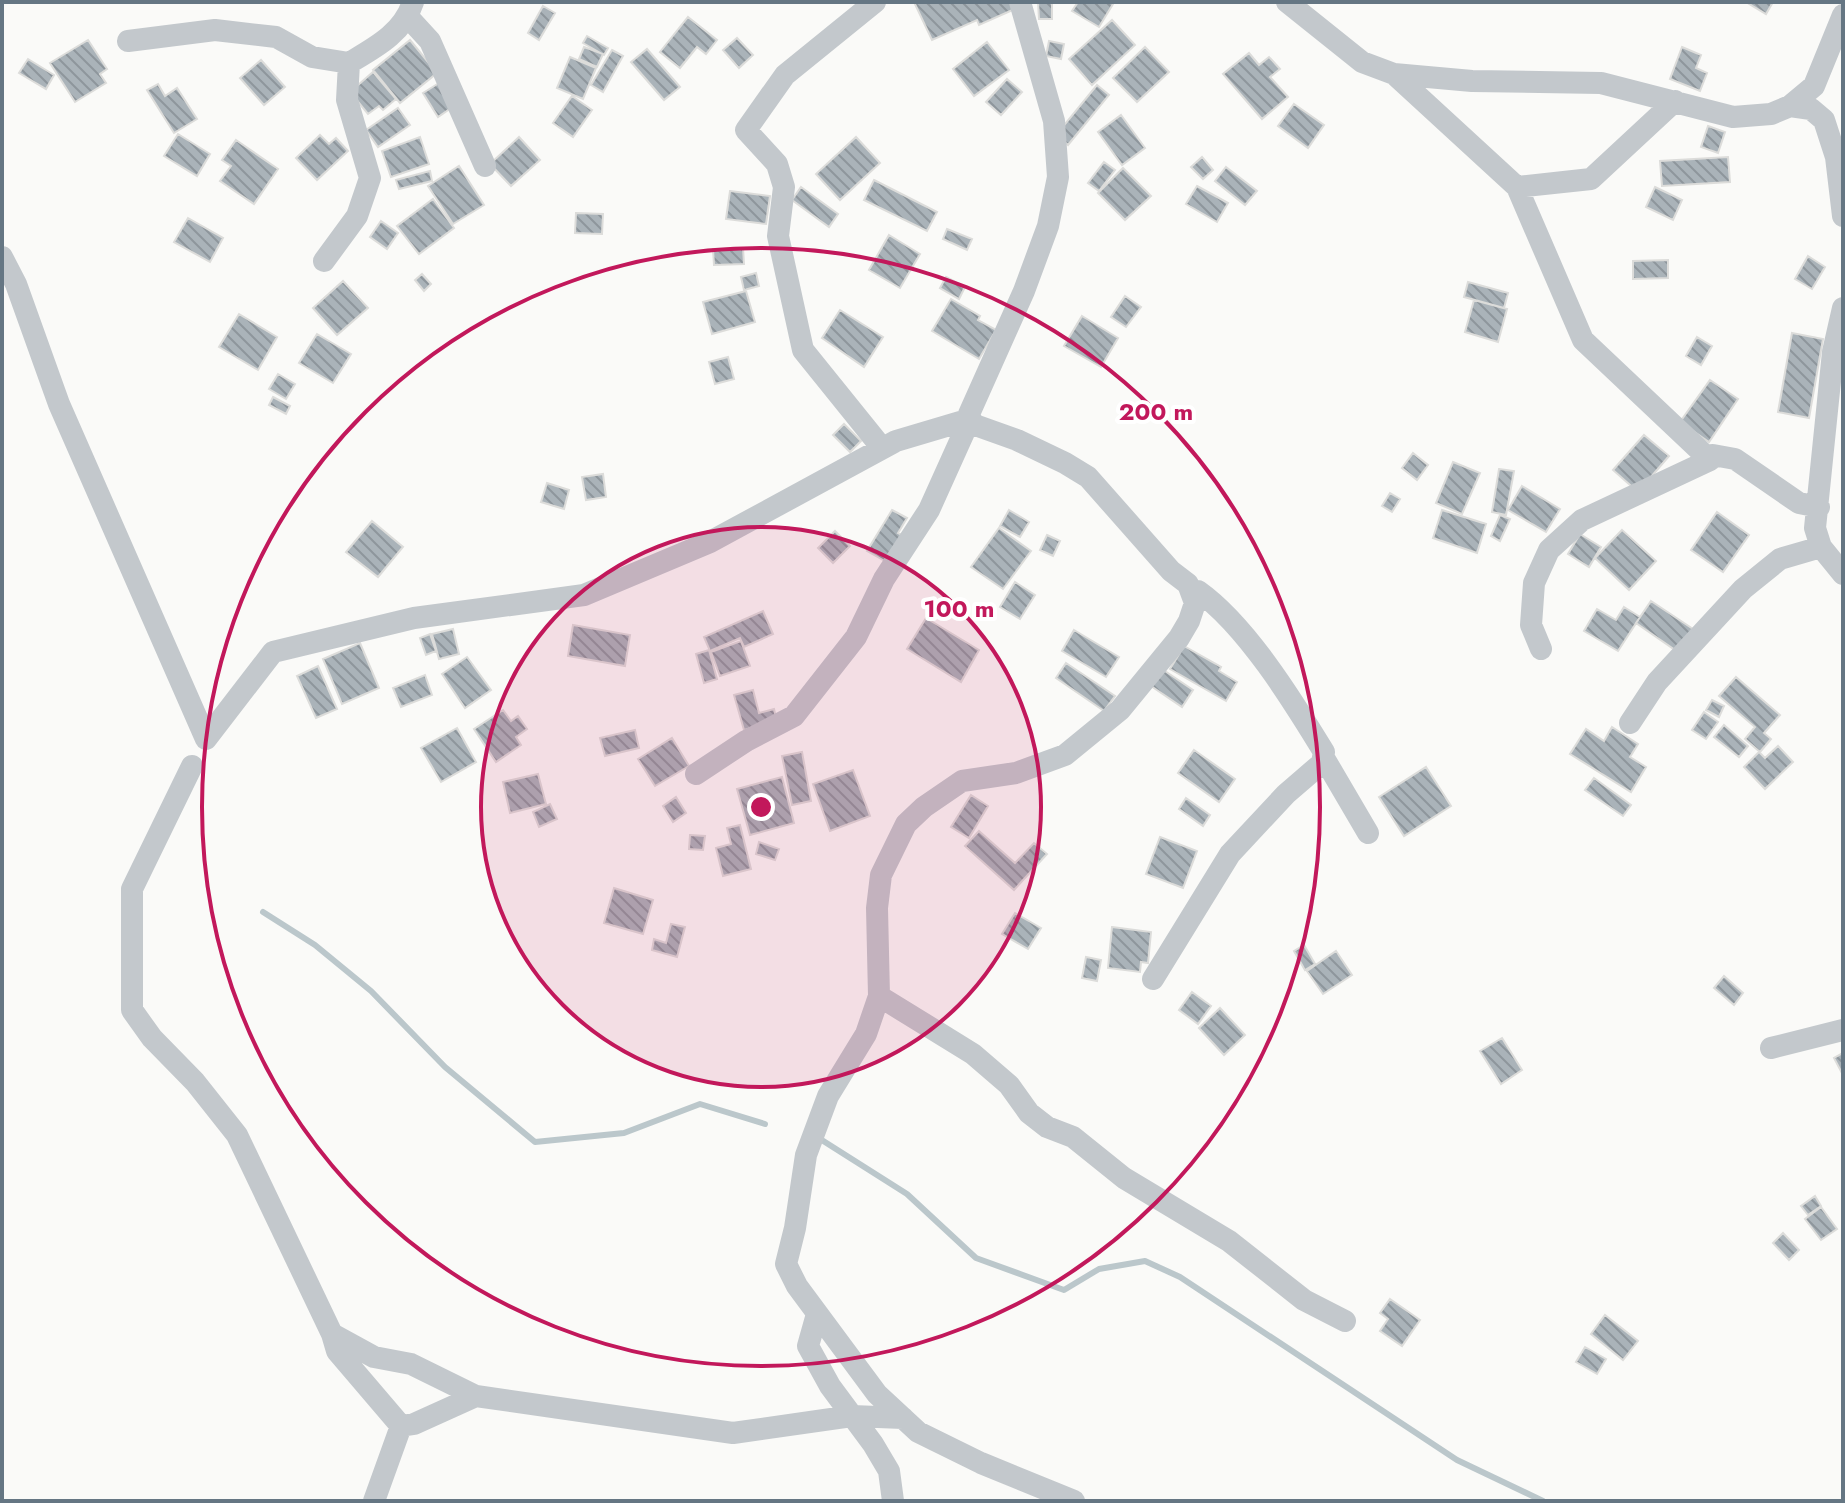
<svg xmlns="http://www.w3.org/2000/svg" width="1845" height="1503" viewBox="0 0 1845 1503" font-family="Jost,sans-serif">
	<defs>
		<pattern id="building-back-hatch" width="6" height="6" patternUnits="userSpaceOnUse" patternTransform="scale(2)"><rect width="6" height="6" fill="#aab3b9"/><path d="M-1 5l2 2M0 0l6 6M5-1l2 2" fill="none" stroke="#8e969c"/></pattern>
	</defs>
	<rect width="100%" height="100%" fill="#fafaf8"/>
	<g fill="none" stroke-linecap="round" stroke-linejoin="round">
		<!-- stream -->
		<path stroke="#bbc7cb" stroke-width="6" d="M263,912l52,33 56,46 74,76 90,75 89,-9 76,-29 65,20
			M817,1137l90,57 69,64 88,32 35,-21 46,-8 35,16 277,183 86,41"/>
	</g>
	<!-- building -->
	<path fill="url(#building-back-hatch)" stroke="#dcdcda" stroke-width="2" d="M914,2h100l3,6 -38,17 -2,-5 -45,20z
		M1038,2h14v17h-13z
		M1078,2h32l3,2 -14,23 -27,-16z
		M1746,2h27l-7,12z
		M543,6l12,7 -16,27 -11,-7z
		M688,17l29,23 -11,14 -9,-7 -17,21 -20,-16z
		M1112,20l23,25 -43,40 -23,-26z
		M587,36l21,12 -4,7 -21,-12z
		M737,38l16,17 -14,13 -16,-18z
		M88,40l19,29 -7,5 6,9 -31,19 -25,-39z
		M410,40l27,33 -37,30 -27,-33z
		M1049,41l15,3 -3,15 -15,-3z
		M987,42l22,28 -35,26 -21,-27z
		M584,47l19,7 -6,13 -18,-8z
		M1145,47l24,25 -32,30 -24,-24z
		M1682,47l19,8 -5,13 11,5 -7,18 -30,-12z
		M647,49l33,38 -16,13 -33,-38z
		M612,50l11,6 -20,36 -12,-7z
		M1249,53l10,12 10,-8 11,12 -10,8 18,20 -26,22 -39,-45z
		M570,57l26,11 -13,31 -26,-11z
		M28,59l26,16 -8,14 -27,-16z
		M261,60l24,27 -21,18 -24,-27z
		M373,72l23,27 -13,11 -4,-4 -11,8 -18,-22z
		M1007,79l15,13 -21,23 -15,-13z
		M439,83l15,23 -16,11 -15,-24z
		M158,84l7,12 12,-8 20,31 -23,14 -27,-43z
		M1097,85l12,10 -41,50 -12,-10z
		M572,96l20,14 -19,27 -20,-14z
		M1294,104l30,21 -16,23 -30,-22z
		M398,108l12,17 -32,22 -12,-17z
		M1121,115l24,33 -23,17 -24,-33z
		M1708,126l17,6 -7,21 -17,-6z
		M178,134l32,20 -13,22 -33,-20z
		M320,135l9,9 7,-6 12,13 -31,29 -21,-22z
		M420,137l9,27 -38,13 -9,-26z
		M519,137l21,23 -29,26 -21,-22z
		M856,137l24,26 -40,37 -24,-26z
		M236,140l42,29 -24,35 -34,-23 11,-15 -9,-6z
		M1202,157l11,13 -10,9 -12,-12z
		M1728,157l2,25 -68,4 -2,-25z
		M1104,162l11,8 -16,21 -11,-8z
		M459,166l25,39 -31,19 -25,-38z
		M1226,167l31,24 -12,14 -30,-24z
		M1123,168l28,28 -26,24 -27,-27z
		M430,171l2,10 -33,8 -3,-9z
		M874,180l63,32 -10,19 -63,-31z
		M1197,186l31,17 -11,19 -31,-18z
		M801,187l37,27 -9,13 -37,-27z
		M1655,187l27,13 -9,20 -27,-13z
		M730,191l40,5 -4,28 -40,-5z
		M433,199l21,29 -35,26 -22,-28z
		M576,213l27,1 -1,20 -27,-1z
		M188,218l35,20 -13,24 -36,-20z
		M381,221l17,12 -11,16 -17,-12z
		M947,229l25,10 -5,11 -24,-11z
		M889,235l31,19 -20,34 -31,-18z
		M743,248l1,16 -30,1 -1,-16z
		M1808,256l17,11 -13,22 -17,-10z
		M1668,260v18l-35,1v-18z
		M756,273l3,13 -15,4 -3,-13z
		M422,274l9,10 -7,7 -9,-11z
		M946,277l19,10 -6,12 -19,-11z
		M343,281l25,27 -31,27 -24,-27z
		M1468,282l40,11 -4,15 -40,-11z
		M746,291l9,31 -43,12 -9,-32z
		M1125,296l16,11 -15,20 -15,-10z
		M951,299l29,17 -2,4 18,10 -17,29 -47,-28z
		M1474,300l33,9 -9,33 -33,-10z
		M840,310l43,27 -19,30 -42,-29z
		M239,314l38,23 -19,33 -39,-23z
		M1082,316l36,22 -17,29 -37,-21z
		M1792,333l31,6 -14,79 -31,-6z
		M317,334l34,20 -18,29 -34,-20z
		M1697,337l15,9 -11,19 -15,-9z
		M728,357l6,22 -19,5 -6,-22z
		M278,374l17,10 -9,15 -17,-10z
		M1710,380l28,19 -29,43 -29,-20z
		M273,397l17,9 -4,8 -17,-9z
		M844,424l17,17 -11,11 -17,-17z
		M1644,435l25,21 -31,36 -25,-22z
		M1413,453l15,12 -11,15 -15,-12z
		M1453,462l27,11 -18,41 -26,-11z
		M1499,469l15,2 -8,44 -14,-3z
		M603,474l3,23 -20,3 -4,-23z
		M547,483l22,7 -5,19 -23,-7z
		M1522,486l38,23 -14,23 -38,-22z
		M1390,493l10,6 -8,13 -10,-6z
		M892,510l15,8 -9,15 8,4 -16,27 -23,-13z
		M1009,510l20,12 -9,15 -20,-11z
		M1442,510l44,14 -9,29 -44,-15z
		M1717,512l32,23 -26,37 -32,-22z
		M1500,515l10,4 -10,22 -9,-5z
		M372,521l31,26 -25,30 -32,-25z
		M999,528l32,23 -28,38 -32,-22z
		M1622,530l34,31 -27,29 -34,-32z
		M835,531l15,15 -17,17 -15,-15z
		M1580,534l21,13 -12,20 -21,-13z
		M1047,535l13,6 -7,15 -13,-6z
		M1015,582l20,13 -15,24 -20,-12z
		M1651,601l42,28 -15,23 -42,-29z
		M1624,607l16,10 -22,34 -34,-20 13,-22 19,11z
		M763,611l10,23 -29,13 -4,-9 -30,13 -6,-14z
		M926,618l53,32 -18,32 -54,-33z
		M573,625l57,10 -5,31 -57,-10z
		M453,629l6,25 -20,5 -7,-25z
		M1074,630l45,27 -13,20 -44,-26z
		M430,634l6,17 -10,4 -6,-17z
		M741,641l9,25 -30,10 -9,-24z
		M360,643l19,45 -37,16 -19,-45z
		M1184,646l37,21 -2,4 18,11 -11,19 -56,-32z
		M709,650l8,29 -13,4 -8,-29z
		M467,657l24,33 -26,18 -23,-34z
		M1066,663l49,33 -11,15 -48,-33z
		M318,666l19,43 -21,9 -19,-42z
		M1162,669l31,21 -11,17 -31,-21z
		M425,675l7,20 -31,12 -8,-19z
		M1736,677l44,38 -16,18 7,6 -11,13 -15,-13 10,-12 -36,-31z
		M753,690l6,23 15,-4 3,12 -33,9 -10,-35z
		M1712,700l12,6 -5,11 -13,-7z
		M503,710l8,11 7,-5 9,13 -11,8 5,8 -25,17 -22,-33z
		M1704,712l14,10 -12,17 -14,-9z
		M1724,725l24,21 -9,11 -25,-20z
		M1612,727l26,17 -8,13 16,10 -15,25 -61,-38 16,-25 18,12z
		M457,728l19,34 -35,20 -20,-34z
		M635,730l4,18 -34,8 -5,-18z
		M672,738l17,28 -34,20 -17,-27z
		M1778,746l15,16 -28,27 -21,-22 15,-15 6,6z
		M1194,750l41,29 -16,23 -41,-29z
		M802,752l9,49 -19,4 -10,-49z
		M1426,767l25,39 -47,30 -25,-39z
		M853,770l17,46 -40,15 -17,-47z
		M538,774l8,30 -36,9 -7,-31z
		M782,777l12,46 -44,12 -13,-46z
		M1594,778l37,27 -8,11 -38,-26z
		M971,795l17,11 -19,32 -18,-11z
		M676,797l10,16 -13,9 -10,-16z
		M1186,798l24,17 -7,11 -24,-17z
		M550,804l7,15 -18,8 -6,-15z
		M740,825l11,44 -28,7 -7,-28 15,-4 -4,-16z
		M979,831l36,32 19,-20 13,11 -33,36 -49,-44z
		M690,835l15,1 -2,14 -14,-1z
		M1160,837l37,14 -14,37 -37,-14z
		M759,842l20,7 -4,11 -19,-6z
		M614,888l39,12 -10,34 -39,-11z
		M1015,913l26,15 -13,21 -26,-15z
		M671,924l14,3 -8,30 -25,-7 2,-11 12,4z
		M1112,927l39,5 -3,31 -7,-1 -1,10 -32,-4z
		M1304,945l11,19 -10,6 -11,-19z
		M1336,951l16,24 -29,19 -16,-23z
		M1086,957l15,3 -4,21 -15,-3z
		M1724,976l19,17 -9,12 -20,-17z
		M1192,992l19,14 -13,18 -19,-14z
		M1220,1008l25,27 -21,20 -25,-27z
		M1502,1038l20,32 -21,14 -21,-33z
		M1843,1053v22l-9,-17z
		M1815,1196l6,10 -13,9 -7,-9z
		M1821,1207l16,22 -16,11 -16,-21z
		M1783,1233l16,17 -10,10 -16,-17z
		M1390,1299l30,21 -18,26 -22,-15 8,-12 -8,-6z
		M1605,1315l33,26 -15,19 -32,-26z
		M1585,1347l21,12 -9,15 -21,-12z"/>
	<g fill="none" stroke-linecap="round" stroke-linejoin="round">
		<!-- street -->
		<path stroke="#c3c8cc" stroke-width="22" d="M875,2l-90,73 -39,55 31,34 7,23 -6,49 25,114 79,98
			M1020,2l34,119 4,56 -10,49 -24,65 -55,123 1,5 5,6 42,15 48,23 23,14 83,94 17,13 7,19 -6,18 -10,17 -59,72 -55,45 -49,18 -54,8 -38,26 -18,17 -25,51 -4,33 2,88 -13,38 -38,62 -22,59 -11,73 -9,36 11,22 80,108 41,38 63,31 93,38
			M1287,2l75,60 32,12 78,7 129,2 132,34 38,-3 19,-8 21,3 13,11 12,37 7,59
			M408,17l22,24 55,125
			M128,41l87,-11 61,7 36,20 37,6c27,-16 54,-30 64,-61
			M1394,74l123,113 66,153 127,120
			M1790,106l24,-20 29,-71
			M1517,187l74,-8 84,-78
			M2,257l14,27 43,120 147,335 67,-87 141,-34 170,-23 126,-53 186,-101 74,-22
			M324,261l33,-45 13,-38 -23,-78 2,-37
			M1843,308l-10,44 -18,176 6,19 22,27
			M1541,649l-10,-24 3,-42 15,-33 33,-30 128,-60 3,-5 22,4 64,44 20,4
			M1630,723l27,-41 86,-93 37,-30 41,-12
			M1324,758l44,75
			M192,766l-60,123v121l20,28 43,44 42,53 95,199 5,17 64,75
			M696,774l50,-33 48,-25 62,-79 28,-58 45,-69 41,-91
			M1153,979l77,-125 56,-60 36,-31 2,-11c-31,-51 -78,-127 -126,-161l-4,4
			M879,996l94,58 36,31 20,28 18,14 26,10 51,41 105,63 75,59 41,21
			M1771,1048l72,-18
			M817,1314l-9,32 22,40 43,58 16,27 4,30
			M332,1334l42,23 37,7 65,32 257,37 119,-17 51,2
			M401,1426l13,-2 62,-28
			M374,1501l27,-75"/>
	</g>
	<!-- distance rings -->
	<circle cx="761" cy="807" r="280" fill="#c2185b" fill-opacity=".12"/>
	<g fill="none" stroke="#c2185b" stroke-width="4">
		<circle cx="761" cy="807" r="280"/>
		<circle cx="761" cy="807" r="559"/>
	</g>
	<circle cx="761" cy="807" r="12" fill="#c2185b" stroke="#fff" stroke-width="4"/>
	<g font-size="24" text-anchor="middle" font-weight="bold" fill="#c2185b" stroke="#fff" stroke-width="8" stroke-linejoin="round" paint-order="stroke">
		<text x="1156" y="420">200 m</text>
		<text x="959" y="617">100 m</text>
	</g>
	<!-- border -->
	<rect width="1845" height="1503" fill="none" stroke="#657683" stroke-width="8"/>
</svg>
